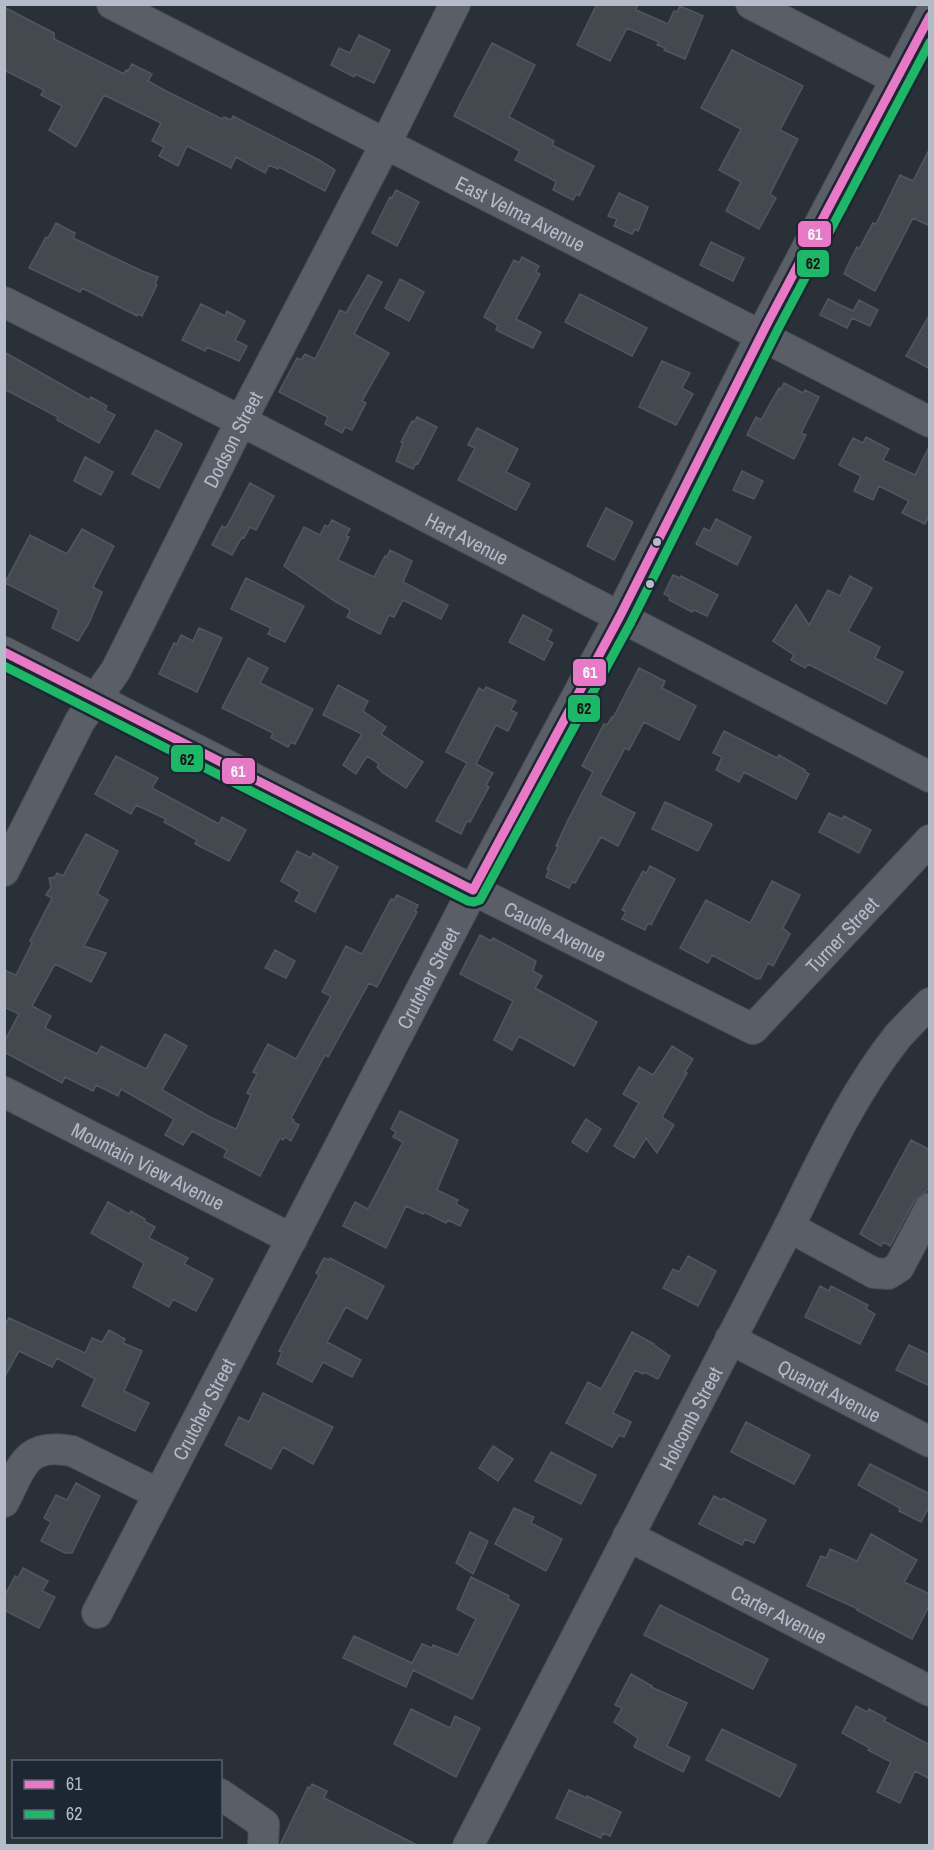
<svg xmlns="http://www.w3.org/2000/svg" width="934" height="1850" viewBox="0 0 934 1850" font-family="'Archivo Narrow',sans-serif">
	<rect width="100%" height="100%" fill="#2a3038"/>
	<!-- building -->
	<path fill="#444950" stroke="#52575f" stroke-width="1.5" d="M597,4h41l-2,6 32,14 6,-13 3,1 3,-6 23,10 -18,43 -21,-9 1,-2 -8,-3 2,-3 -32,-14 -17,33 -33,-16z
		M4,7l50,26v6l70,35 2,-4 2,1 4,-7 20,10 -4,7 16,9 58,29 2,-2 7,3 2,-4 86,44 16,10 -10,21 -46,-24 -1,2 -9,-4 -4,8 -29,-16 -5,11 -44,-22 -9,20 -19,-10 5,-9 -12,-6 9,-18 -57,-28 -28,52 -27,-17 13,-24 -21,-11 3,-5 -40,-20z
		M359,35l31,15 -16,33 -19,-9 -1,3 -23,-12 8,-17 11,5z
		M492,43l43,22 -26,52 45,24 -2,4 42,21 -15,30 -3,-2 -3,6 -20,-10 3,-8 -1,-1 -40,-21 5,-9 -66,-35z
		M732,50l71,36 -23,44 18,9 -28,55 6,4 -17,31 -33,-18 15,-29 -22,-12 22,-41 -40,-21z
		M930,148v78l-17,-8 -38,73 -31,-17 3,-7 10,-20 2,2 14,-26 3,1 24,-49 13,6z
		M396,190l23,12 -22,44 -25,-13 18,-36 2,1z
		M619,193l29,14 -10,24 -3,-2 -3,5 -18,-8 3,-7 -9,-3z
		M56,223l19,10 -2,5 69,33 16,6 -3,7 2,1 -15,31 -4,-2 -1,2 -55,-28 -2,4 -51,-24 17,-31 2,1z
		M711,242l33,16 -11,23 -33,-16z
		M522,257l17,9 -3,6 4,2 -24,45 25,13 -8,16 -37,-18 2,-5 -14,-8 30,-57 5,3z
		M368,275l14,7 -28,52 35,19 -27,48 4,2 -14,27 -7,-3 -3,6 -17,-9 3,-7 -49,-25 18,-34 4,2 4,-6 10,5 25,-49 6,3z
		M400,279l24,13 -15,29 -24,-13z
		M580,294l67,34 -15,28 -67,-34z
		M828,299l25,12 6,-11 19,10 -8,16 -18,-8 -5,10 -27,-13z
		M201,304l24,12 2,-5 18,10 -10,19 12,6 -8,15 -32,-14 -2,4 -23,-11z
		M930,314v55l-24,-13z
		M4,352l85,48 2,-3 16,9 -2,4 10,5 -16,28 -42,-23 1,-3 -54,-28z
		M662,361l28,12 -8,15 11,6 -17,31 -37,-18z
		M784,383l19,10 2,-3 14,7 -18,36 5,2 -12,24 -47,-24 9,-18 5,3 18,-32 2,1z
		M417,417l20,10 -19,37 -2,-1 -3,6 -17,-8 7,-18 -2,-1 11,-21 2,1z
		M477,428l41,21 -12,23 24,12 -14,26 -58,-30 17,-32 -7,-3z
		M156,430l26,14 -23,44 -27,-14z
		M866,437l23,12 -6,11 32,15 15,-30v69l-5,10 -23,-11 7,-12 -30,-15 -6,14 -19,-9 7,-15 -22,-11 14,-27 10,5z
		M85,457l28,15 -12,23 -27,-14z
		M742,471l21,10 -9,18 -21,-9z
		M250,483l24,13 -18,34 -6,-3 -6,11 -2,-1 -10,18 -20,-10 10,-19 4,2z
		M606,508l27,14 -19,38 -27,-14z
		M716,519l35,18 -14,28 -41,-21 8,-16 6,3z
		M332,520l18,9 -4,7 3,1 -11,23 36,17 11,-21 2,1 3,-7 22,11 -9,21 45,23 -7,14 -38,-19 -9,17 -5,-2 -9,19 -33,-17 3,-5 -1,-3 -13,-7 -52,-36 20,-39 16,8 5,-10 3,2z
		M82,529l32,17 -21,41 9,5 -13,31 -11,18 -26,-13 7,-18 -54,-27 25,-48 37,19z
		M673,575l7,3 1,-2 37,19 -11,21 -13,-6 -2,2 -23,-12 1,-3 -6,-3z
		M850,576l22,12 -24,43 32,16 -5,11 28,14 -17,32 -78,-40 -3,4 -14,-8 3,-5 -21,-14 23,-36 13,20 19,-35 12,6z
		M246,578l58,28 -19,36 -17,-8 3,-6 -40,-19z
		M523,615l29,15 -5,10 6,3 -9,17 -35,-18z
		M199,628l23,10 -25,54 -38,-18 15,-31 3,1 4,-9 12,6z
		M248,658l20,10 -8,15 53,26 -18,35 -4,-2 -3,5 -17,-9 2,-5 -51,-25z
		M639,668l26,13 -3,7 34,18 -17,34 -35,-18 -15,28 -4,-2 -25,47 35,18 -17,33 -17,-9 -26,46 -3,-1 -3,6 -23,-11 3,-7 -2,-1 11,-22 -2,-1 12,-26 25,-48 -11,-6 22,-42 3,1 5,-8 1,1z
		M338,685l30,16 -5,10 23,16 -5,7 42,28 -17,26 -23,-15 -6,-6 2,-3 -12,-8 -11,18 -13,-9 19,-31 -39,-19z
		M486,687l30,14 -5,9 6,3 -9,18 -12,-6 -20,39 17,9 -7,12 3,2 -19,35 -3,-1 -6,13 -25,-13 31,-58 -21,-11 33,-64 5,3z
		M724,731l53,27 2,-3 26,15 -1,1 5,3 -13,25 -52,-27 -5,10 -23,-12 6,-13 -9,-4z
		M116,756l42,22 -6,10 67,36 3,-7 24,13 -17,31 -34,-17 2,-4 -33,-18 2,-3 -30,-14 -5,9 -36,-20z
		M665,802l47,22 -14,27 -46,-22z
		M829,813l13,6 2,-3 27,14 -12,23 -40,-21z
		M86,834l32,17 -21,43 11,6 -24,46 22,7 -15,29 -36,-18 -23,42 19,10 -6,12 52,26 4,-8 45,23 19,-35 22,12 -25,44 48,27 26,12 15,-34 -4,-2 10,-19 -4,-2 15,-28 28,15 35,-63 -9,-4 24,-46 16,8 29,-55 3,1 3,-5 21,10 -3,6 2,1 -40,75 -8,-4 -41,74 -3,-2 -34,63 3,2 -1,2 6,3 -8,16 -6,-4 -2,3 -3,-2 -20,38 -36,-19 3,-7 -35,-19 -9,14 -18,-10 9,-16 -53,-30 -3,7 -22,-11 -3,6 -28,-14 -3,6 -58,-31v-10l15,-28 -15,-7v-37l12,5 16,-32 -2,-2 22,-43 -6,-3 5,-8 -2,-9 6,-1 2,-4 6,3z
		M297,851l14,7 2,-5 25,14 -23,45 -20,-11 5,-9 -19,-11z
		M650,866l25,13 -24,46 -3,-2 -3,7 -23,-11 4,-7 -4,-2 21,-39 3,2z
		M772,881l28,14 -17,33 7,6 -17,32 -5,-3 -8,16 -2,-1 -1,1 -45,-24 -4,8 -28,-15 26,-48 44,23z
		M480,935l11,6 2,-3 43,23 -3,10 9,5 -7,12 62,34 -23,44 -55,-30 -7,14 -18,-10 19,-39 -53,-27z
		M275,950l20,11 -9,17 -21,-10z
		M672,1046l21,13 -8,13 2,1 -25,44 12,8 -17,28 -11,-15 -12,20 -20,-12 25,-43 -16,-9 16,-27 14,8z
		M400,1111l58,29 -21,50 21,10 -2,4 12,6 -8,16 -12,-6 -2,3 -22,-11 -1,2 -17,-8 -20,42 -43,-22 12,-24 13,7 35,-67 -10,-5 3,-5 -5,-3z
		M586,1119l15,10 -14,23 -15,-10z
		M911,1140l19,10v38l-15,12 -25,46 -7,-4 -2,4 -21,-12z
		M108,1202l21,12 2,-3 14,8 -1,2 11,6 -6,11 39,20 -4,6 29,15 -17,32 -23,-12 -4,8 -36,-20 11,-24 -53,-30z
		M688,1256l28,15 -18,35 -35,-18 10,-19 6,3z
		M324,1258l5,2 1,-2 54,28 -17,33 -21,-12 -19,35 34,18 -9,17 -29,-15 -11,20 -35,-18 5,-12 -3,-1 40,-76 -3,-2z
		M820,1286l9,5 2,-5 37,19 -2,4 9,5 -15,30 -55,-27z
		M9,1318l76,35 7,-15 10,4 7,-12 16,9 -2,4 19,8 -18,40 25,12 -14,28 -53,-25 13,-27 -38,-21 -5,9 -33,-16 -15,27v-52z
		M632,1332l22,12v1l16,11 -12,23 -14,-7 -1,2 -8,-4 -22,43 18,9 -7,15 -5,-2 -7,12 -46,-24 22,-41 13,7z
		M909,1345l21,10v31l-34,-16z
		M263,1393l70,34 -20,37 -30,-17 -12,22 -46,-24 14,-28 10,5z
		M746,1422l64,33 -16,29 -63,-32z
		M493,1446l20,13 -15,22 -19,-13z
		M551,1452l45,23 -15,29 -46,-23z
		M870,1464l60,30v11l-9,17 -22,-11 1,-3 -42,-23z
		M76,1483l24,13 -28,57h-7l-24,-12 10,-19 -7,-4 12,-23 11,5z
		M714,1496l8,4 1,-2 43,22 -12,23 -9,-4 -3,6 -43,-21z
		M514,1508l20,9 -3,6 31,16 -16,32 -51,-27z
		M470,1532l18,9 -15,33 -17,-11z
		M871,1534l46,26 -13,22 26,12v10l-18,35 -55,-29 1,-1 -51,-23 14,-30 5,2 4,-9 27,12z
		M23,1568l25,13 -6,10 13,6 -16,31 -35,-18v-13l11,-21 3,2z
		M471,1577l38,19 -1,3 11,6 -47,94 -59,-29 -7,17 -63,-29 11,-22 58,27 10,-19 10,4 1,-3 25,10 18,-36 -19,-10z
		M660,1605l108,54 -15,30 -109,-54z
		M631,1674l21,12 -1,1 36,16 -20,43 23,11 -7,15 -49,-25 4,-9 -24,-16 8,-14 -7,-3z
		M856,1706l11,6 2,-3 17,9 -2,3 46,24v34l-15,-8 -15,32 -23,-11 14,-30 -23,-12 2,-2 -28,-15z
		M411,1709l39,19 5,-12 25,12 -24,49 -62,-33z
		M722,1729l74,36 -16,32 -74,-37z
		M312,1784l15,7 -3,7 93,47h-137l28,-58 2,1z
		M569,1790l18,8v-2l34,16 -11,24 -7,-3 -2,5 -45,-20z"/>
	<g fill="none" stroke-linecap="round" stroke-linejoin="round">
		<!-- minor casing -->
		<g stroke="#484c53" stroke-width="32">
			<g id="minor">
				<path id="s1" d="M112,4l818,418"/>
				<path d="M751,4l145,75"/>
				<path id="s2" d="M4,302l237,119 689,356"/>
				<path id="s3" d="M4,652l469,238 280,139 177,-189"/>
				<path id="s4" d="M4,871l76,-150 36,-51 125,-249 144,-276 70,-141"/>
				<path id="s5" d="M4,1092l288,147"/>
				<path d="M789,1227l85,46 14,1 11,-7 31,-59"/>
				<path id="s6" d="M730,1339l200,103"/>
				<path d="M4,1502c18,-35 21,-60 68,-51l87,43"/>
				<path id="s7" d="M628,1536l302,155"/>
				<path id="s8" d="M97,1613l376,-723 147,-274 148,-294 162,-307"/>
				<path d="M220,1794l44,30 -1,22"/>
				<path id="s9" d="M468,1846l321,-619c32,-65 63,-133 109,-191 10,-11 21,-22 32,-33"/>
			</g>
		</g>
		<!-- minor -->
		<use href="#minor" stroke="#5a5e66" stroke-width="30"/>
		<!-- bus-1 casing -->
		<g stroke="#1d2633" stroke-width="14">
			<path id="bus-1" d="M4,652l469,238
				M473,890l147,-274 148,-294 162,-306"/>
		</g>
		<!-- bus-2 casing -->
		<g stroke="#1d2633" stroke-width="14">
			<path id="bus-2" d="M4,666l464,235 6,1 6,-2 151,-278 148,-295 151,-285"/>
		</g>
		<!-- bus-1 -->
		<use href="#bus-1" stroke="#e979c6" stroke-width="9"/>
		<!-- bus-2 -->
		<use href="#bus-2" stroke="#1ab867" stroke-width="9"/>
	</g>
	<!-- markers -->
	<g fill="#b4bcc9" stroke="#1d2633" stroke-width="2">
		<circle cx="657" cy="542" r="5"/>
		<circle cx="650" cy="584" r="5"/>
	</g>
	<g text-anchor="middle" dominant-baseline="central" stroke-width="4.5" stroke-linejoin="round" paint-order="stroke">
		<!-- street labels -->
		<g font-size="20" fill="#b4bcc9" stroke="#1d2633">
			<text stroke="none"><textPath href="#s1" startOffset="459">East Velma Avenue</textPath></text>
			<text stroke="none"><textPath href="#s4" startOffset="489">Dodson Street</textPath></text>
			<text stroke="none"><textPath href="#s2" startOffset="520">Hart Avenue</textPath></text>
			<text stroke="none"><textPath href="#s3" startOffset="618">Caudle Avenue</textPath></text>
			<text stroke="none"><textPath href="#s3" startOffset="968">Turner Street</textPath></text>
			<text stroke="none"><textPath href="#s8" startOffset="716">Crutcher Street</textPath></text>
			<text stroke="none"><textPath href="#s5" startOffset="162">Mountain View Avenue</textPath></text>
			<text stroke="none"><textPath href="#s6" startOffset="112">Quandt Avenue</textPath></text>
			<text stroke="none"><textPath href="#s8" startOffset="230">Crutcher Street</textPath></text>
			<text stroke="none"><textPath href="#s9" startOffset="482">Holcomb Street</textPath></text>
			<text stroke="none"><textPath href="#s7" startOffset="170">Carter Avenue</textPath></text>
		</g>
	</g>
	<g stroke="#1d2633" stroke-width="2">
		<rect x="797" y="220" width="35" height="28" rx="6" fill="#e979c6"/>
		<rect x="796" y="249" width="34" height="29" rx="6" fill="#1ab867"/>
		<rect x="572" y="658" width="35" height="29" rx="6" fill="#e979c6"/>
		<rect x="567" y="694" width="34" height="29" rx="6" fill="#1ab867"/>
		<rect x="170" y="744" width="34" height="29" rx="6" fill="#1ab867"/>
		<rect x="221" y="757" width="35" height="28" rx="6" fill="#e979c6"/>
	</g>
	<g font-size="16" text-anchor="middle" font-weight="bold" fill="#fff">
		<text x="815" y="240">61</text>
		<text x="590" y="678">61</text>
		<text x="238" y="777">61</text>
	</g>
	<g font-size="16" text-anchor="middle" font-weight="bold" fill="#111">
		<text x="813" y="269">62</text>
		<text x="584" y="714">62</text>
		<text x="187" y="765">62</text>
	</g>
	<!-- border -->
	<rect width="934" height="1850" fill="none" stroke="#b4bcc9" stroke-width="12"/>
	<!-- legend -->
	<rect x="12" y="1760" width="210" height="78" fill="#1d2633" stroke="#59626f" stroke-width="1.5"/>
	<rect x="24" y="1780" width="30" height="9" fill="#e979c6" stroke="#59626f" stroke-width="1.5"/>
	<text x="66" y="1790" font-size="18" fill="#b4bcc9">61</text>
	<rect x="24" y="1810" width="30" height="9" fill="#1ab867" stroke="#59626f" stroke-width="1.5"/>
	<text x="66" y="1820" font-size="18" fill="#b4bcc9">62</text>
</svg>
